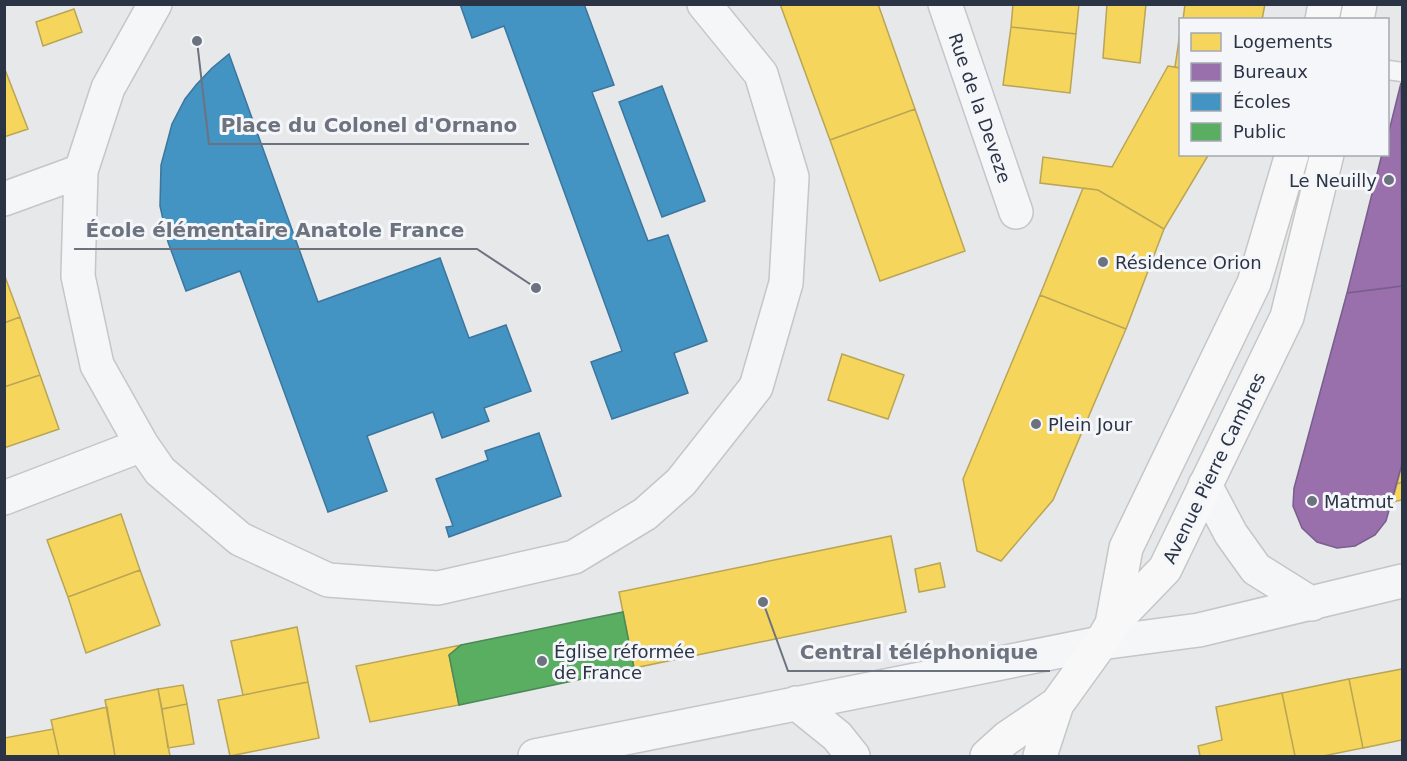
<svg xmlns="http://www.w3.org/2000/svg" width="1407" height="761" viewBox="0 0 1407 761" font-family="'DejaVu Sans',sans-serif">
	<rect width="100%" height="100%" fill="#e6e8ea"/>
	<!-- homes -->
	<path fill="#f6d55c" stroke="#b9a555" stroke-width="1.5" d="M780,4h98l37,105 -85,31z
		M1013,4h66l-3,30 -65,-7z
		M1107,4h39l-6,59 -37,-5z
		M1185,4h80l-3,16h-79z
		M74,9l8,23 -39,14 -7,-24z
		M1011,27l65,7 -6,59 -67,-8z
		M1180,33v35l-5,-1z
		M1168,66l12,2v86h29l-45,75 -66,-39 -58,-7 3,-26 69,10z
		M4,67l24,62 -24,8z
		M915,109l50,142 -85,30 -50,-141z
		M1083,188l15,2 66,39 -38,100 -86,-34z
		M4,274l16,43 -16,6z
		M1040,295l86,34 -73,171 -52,61 -24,-10 -14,-72z
		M20,317l20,58 -36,12v-64z
		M842,354l62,21 -16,44 -60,-19z
		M40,375l19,54 -55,19v-61z
		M1402,464v18l-5,2z
		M1402,482v18l-10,2 5,-18z
		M121,514l19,56 -72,27 -21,-57z
		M891,536l15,76 -272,56 -15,-76z
		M940,563l5,24 -26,5 -4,-23z
		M140,570l20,55 -74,28 -18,-56z
		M297,627l11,55 -65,13 -12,-54z
		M461,645l-12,10 10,50 -89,17 -14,-56z
		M1402,669v71l-39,8 -14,-69z
		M1349,679l14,69 -40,8h-28l-13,-63z
		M308,682l11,56 -89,18 -12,-56z
		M183,685l4,19 -25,5 -4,-20z
		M158,689l12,67h-55l-10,-56z
		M1282,693l13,63h-95l-2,-10 24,-6 -6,-33z
		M187,704l7,40 -26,4 -6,-39z
		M107,707l8,49h-56l-8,-36z
		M53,729l6,27h-55v-18z"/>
	<!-- offices -->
	<path fill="#9970ab" stroke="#785e8c" stroke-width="1.5" d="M1401,83l1,203 -55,7 35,-139h6v-19z
		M1402,286v178l-16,57 -11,14 -20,11 -18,2 -20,-6 -15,-14 -9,-22 1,-18 53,-195z"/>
	<!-- schools -->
	<path fill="#4393c3" stroke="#3c769d" stroke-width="1.5" d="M460,4h124l30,81 -22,7 56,149 20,-6 39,106 -33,12 14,40 -76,26 -21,-57 31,-11 -118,-325 -32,12z
		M229,54l89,248 122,-44 29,80 37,-13 25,66 -47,17 5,13 -47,17 -9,-26 -66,24 20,55 -59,21 -88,-241 -54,20 -18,-49 -8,-36 1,-41 11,-41 13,-25 11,-14 16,-17z
		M662,86l43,115 -43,16 -43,-115z
		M539,433l22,63 -112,41 -3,-10 7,-1 -17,-47 52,-19 -3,-9z"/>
	<!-- public -->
	<path fill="#5aae61" stroke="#4c8959" stroke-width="1.5" d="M623,612l11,56 -175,37 -10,-50 12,-10z"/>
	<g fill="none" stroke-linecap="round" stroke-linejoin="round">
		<!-- service casing -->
		<g stroke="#c4c6c8" stroke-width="21">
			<path id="service" d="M1388,70l14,2"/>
		</g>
		<!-- minor casing -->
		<g stroke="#c4c6c8" stroke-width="36">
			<path id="minor" d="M155,4l-47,84 -27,83 -3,105 19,89 45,80 18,26 80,68 88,41 110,8 136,-31 71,-43 36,-32 75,-95 30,-104 6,-106 -31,-103 -57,-70
				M945,4l71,208
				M4,199l77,-28
				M1205,485l26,49 25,35 56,35
				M4,498l138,-53
				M796,703l41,33 16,20
				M535,756l566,-113 98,-13 203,-49"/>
		</g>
		<!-- secondary casing -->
		<g stroke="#c4c6c8" stroke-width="36">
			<path id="secondary" d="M1322,20l3,-16
				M1357,20l3,-16
				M1112,624l14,-76 128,-265 38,-129
				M987,756l20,-18 50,-34
				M1040,756l17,-52 44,-61 11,-19 53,-55 122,-252 40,-163"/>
		</g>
		<!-- service -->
		<use href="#service" stroke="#f5f6f7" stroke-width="18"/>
		<!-- minor -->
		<use href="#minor" stroke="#f5f6f7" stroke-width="33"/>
		<!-- secondary -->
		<use href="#secondary" stroke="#f8f8f8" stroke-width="33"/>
	</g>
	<!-- markers -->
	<g fill="#6c737f" stroke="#f4f6f9" stroke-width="2">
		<circle cx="1389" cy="180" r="6"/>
		<circle cx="1103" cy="262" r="6"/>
		<circle cx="1036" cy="424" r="6"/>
		<circle cx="1312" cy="501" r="6"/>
		<circle cx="542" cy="661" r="6"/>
	</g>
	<g text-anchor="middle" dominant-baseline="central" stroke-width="6" stroke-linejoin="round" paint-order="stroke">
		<!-- street labels -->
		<g font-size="18" fill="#2b3445" stroke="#f4f6f9">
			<text transform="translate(980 108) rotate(71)">Rue de la Deveze</text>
			<text transform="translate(1214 468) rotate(-64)">Avenue Pierre Cambres</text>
		</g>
		<!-- poi labels -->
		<g font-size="18" fill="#2b3445" stroke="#f4f6f9" text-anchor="start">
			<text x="1377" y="180" text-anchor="end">Le Neuilly</text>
			<text x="1115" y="262">Résidence Orion</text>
			<text x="1048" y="424">Plein Jour</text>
			<text x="1324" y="501">Matmut</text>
			<text x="554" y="651">Église réformée<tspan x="554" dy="21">de France</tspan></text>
		</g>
	</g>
	<!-- callouts -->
	<path fill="none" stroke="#6c737f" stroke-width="2" d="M197 41L209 144H529M536 288L477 249H74M763 602L788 671H1050"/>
	<g fill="#6c737f" stroke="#f4f6f9" stroke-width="2">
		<circle cx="197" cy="41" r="6"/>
		<circle cx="536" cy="288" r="6"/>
		<circle cx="763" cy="602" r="6"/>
	</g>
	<g font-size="20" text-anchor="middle" font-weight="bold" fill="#6c737f" stroke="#f4f6f9" stroke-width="6" stroke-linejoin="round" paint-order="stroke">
		<text x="369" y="132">Place du Colonel d'Ornano</text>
		<text x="275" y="237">École élémentaire Anatole France</text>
		<text x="919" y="659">Central téléphonique</text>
	</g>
	<!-- border -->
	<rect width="1407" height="761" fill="none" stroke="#2b3445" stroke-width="12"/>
	<!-- legend -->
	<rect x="1179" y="18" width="210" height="138" fill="#f4f6f9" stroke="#a4a8b1" stroke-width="1.5"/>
	<rect x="1191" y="33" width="30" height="18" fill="#f6d55c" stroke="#a4a8b1" stroke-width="1.5"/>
	<text x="1233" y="48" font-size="18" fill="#2b3445">Logements</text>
	<rect x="1191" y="63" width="30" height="18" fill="#9970ab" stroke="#a4a8b1" stroke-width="1.5"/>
	<text x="1233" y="78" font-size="18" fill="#2b3445">Bureaux</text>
	<rect x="1191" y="93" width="30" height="18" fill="#4393c3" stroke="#a4a8b1" stroke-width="1.5"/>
	<text x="1233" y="108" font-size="18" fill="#2b3445">Écoles</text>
	<rect x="1191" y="123" width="30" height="18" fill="#5aae61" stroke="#a4a8b1" stroke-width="1.5"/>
	<text x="1233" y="138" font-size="18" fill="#2b3445">Public</text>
</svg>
